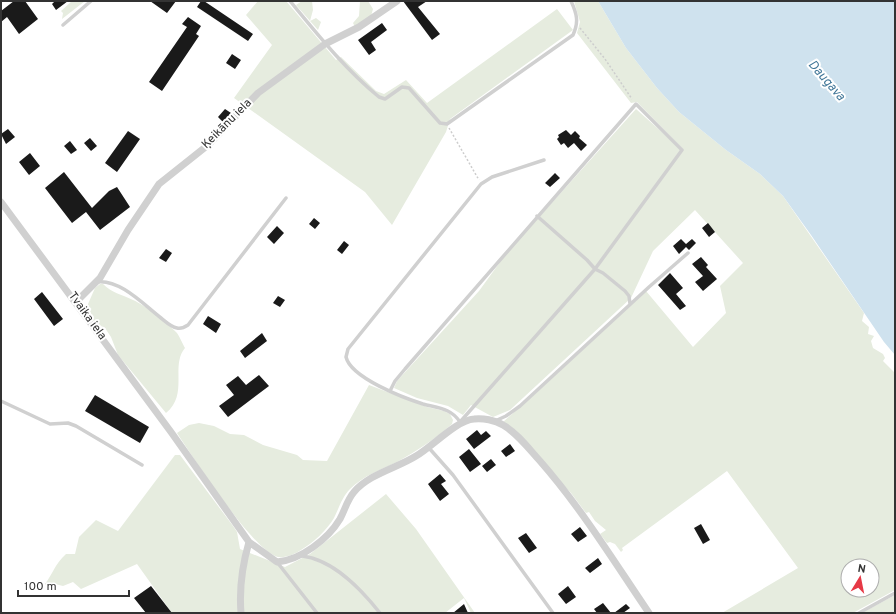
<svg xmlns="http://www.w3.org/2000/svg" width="896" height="614" viewBox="0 0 896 614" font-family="Overpass,sans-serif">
	<rect width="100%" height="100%" fill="#fff"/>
	<!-- green -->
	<path fill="#e6ecdf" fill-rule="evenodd" d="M72,1h13l-23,18 1,-6 -2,-2z
		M258,1h28l50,59 5,-3 35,34 8,3 22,-14 21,23 130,-94 16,21 -123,89 -4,13 -54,93 -27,-33 -131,-94 38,-53 -26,-30z
		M302,1h10l1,9 -3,11 6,-3 5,4 -3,8 -22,-25z
		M360,1h8l5,8 -2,7 -16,11 -2,-4 6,-7z
		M574,1h24l28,47 31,40 22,24 47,38 34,24 23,22 81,117 -2,8 7,6 -1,7 6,2 -3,5 2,7 10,6 2,4 -2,3 12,12v217l-42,23h-131l76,-45 -71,-97 -105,77 1,2 -2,2 -6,-8 -5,-2 -3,1 -7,-9 6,-4 -11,-9 -6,-9 -3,1 -15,-20 -68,-71 33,-29 110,-102 47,56 33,-34 -6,-27 23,-23 -48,-53 -42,41 -22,47 -121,112 -17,7 -22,-12 -8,10 -15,-9 -31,-8 -23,-10 3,-7 82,-90 27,-37 130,-145 47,42v-2l-46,-47 -6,1 -54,-70 3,-11zM848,566h24v24h-24z
		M100,284h3c9,9 18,10 30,16 12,5 33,22 43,32 3,3 6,11 9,16 -15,18 4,46 -19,65l-48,-58 -7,-18 -6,-9 -12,-6 -5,-11v-7l7,-16z
		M369,385l58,22 17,4 6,3 3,6 -1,4c-17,15 -35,27 -55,38 -17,8 -34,14 -47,27 -8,8 -11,19 -16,29 -7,12 -21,25 -33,32 -6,4 -15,8 -23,7 -25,-6 -85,-100 -101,-124l12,-8 10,-2 15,3 16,8 14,1 19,10 34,10 6,5 24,1z
		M175,455h5l53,71 4,6 3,17 45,18 25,-13 76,-60 30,35 59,84h-4l-7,-15 -19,15h-273l-35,-49 -56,25 -8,-7 -10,4 -8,-2 -5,4 -5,-4c9,-12 9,-19 21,-30h9l4,-17 17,-17 22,11z
		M895,595v18h-33z"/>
	<!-- water -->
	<path fill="#cfe2ee" d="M598,1h297v354l-11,-13 -73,-107 -28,-39 -23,-22 -34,-24 -47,-38 -22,-24 -31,-40z"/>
	<!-- building -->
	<path fill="#1a1a1a" d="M14,1h11l13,18 -19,15 -12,-17 -6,5v-11z
		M55,1h13l-12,9 -4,-6z
		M150,1h26l-9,12z
		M201,1h3l49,33 -5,7 -51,-34z
		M403,1h24l-9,6 22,27 -8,6z
		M188,17l13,9 -5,8 3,2 -37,55 -13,-9 38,-55 -5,-3z
		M382,23l5,7 -16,12 5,8 -7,5 -11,-15z
		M232,54l9,6 -6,9 -9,-6z
		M225,109l6,4 -8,9 -5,-5z
		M8,129l7,8 -9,7 -5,-10z
		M566,130l5,5 4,-4 5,5 -1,2 8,7 -6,6 -7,-8 -6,5 -4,-5 -3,2 -4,-6 2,-2 -1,-2z
		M128,131l12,8 -23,33 -12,-9z
		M90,138l7,8 -6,5 -7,-8z
		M70,141l7,9 -6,4 -7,-8z
		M30,153l10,13 -11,9 -10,-13z
		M64,172l28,36 17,-17 8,-4 13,20 -30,23 -14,-18 -14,11 -27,-35z
		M555,173l5,5 -10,9 -5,-4z
		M314,218l6,5 -5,6 -6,-5z
		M708,223l7,9 -6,5 -7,-9z
		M277,226l7,7 -10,11 -7,-7z
		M681,239l5,5 6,-5 4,4 -7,7 -3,-3 -7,7 -6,-8z
		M344,241l5,4 -7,9 -5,-4z
		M166,249l6,4 -6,9 -7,-4z
		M701,257l7,8 -2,2 11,12 -14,12 -8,-9 8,-6 -11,-12z
		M670,273l13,15 -7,6 10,12 -6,4 -22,-25z
		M42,292l21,27 -9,7 -20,-27z
		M278,296l7,4 -5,7 -7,-4z
		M208,316l13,8 -5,9 -13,-9z
		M262,333l5,8 -22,17 -5,-7z
		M259,375l10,11 -41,31 -9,-11 15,-11 -8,-10 12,-9 8,9z
		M95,395l54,32 -9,16 -55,-32z
		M477,430l4,5 5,-4 5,5 -17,13 -8,-10z
		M510,444l5,7 -9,6 -5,-6z
		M469,449l12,15 -11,8 -11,-15z
		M491,459l5,6 -9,7 -5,-6z
		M440,474l6,7 -5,3 8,10 -9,7 -12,-17z
		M701,524l9,16 -7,4 -9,-16z
		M580,527l7,9 -9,6 -7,-8z
		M526,533l11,15 -8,5 -11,-15z
		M598,558l4,6 -12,9 -5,-5z
		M151,586l21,27h-26l-12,-15z
		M568,586l8,11 -10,7 -8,-10z
		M603,603l8,10h-14l-3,-4z
		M464,604l4,9h-15z
		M626,604l4,4 -7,5h-9z"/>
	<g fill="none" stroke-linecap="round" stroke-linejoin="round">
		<!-- path -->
		<path stroke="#cdcdcd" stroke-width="1.5" stroke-dasharray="2 2" stroke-linecap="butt" d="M580,28l25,31 27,40
			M449,128l30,52"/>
		<!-- service -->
		<path stroke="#d0d0d0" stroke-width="3.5" d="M290,1c28,34 55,68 89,96l6,2 17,-12 7,1 31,35 7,1 126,-89c6,-13 4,-21 -2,-34
			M63,25l28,-24
			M537,216l50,44 8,9 8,4 22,18 4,5 1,8
			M97,282c23,-3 47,23 64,36 5,4 10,9 16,10 4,1 8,-1 11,-3l98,-127
			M390,391l5,-10 10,-12 231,-265 46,46 -87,119 -135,153c-9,-14 -22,-14 -37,-18 -19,-6 -72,-26 -77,-47l2,-8 133,-165 11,-7 52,-17
			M1,401l49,23 18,-1 8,3 66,39
			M495,421l11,-5 14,-10 129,-119 39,-34
			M429,448l24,27 100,138
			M302,556c32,4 59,33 78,57
			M277,562l40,51
			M859,613l36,-20"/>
		<!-- minor -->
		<path stroke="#d0d0d0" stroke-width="7" d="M1,202l170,230 78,110 28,20c24,-2 51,-23 63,-43 5,-9 7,-19 14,-27 15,-18 43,-24 62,-36 17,-10 41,-36 58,-37 9,-1 21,1 29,6 14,8 26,24 37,36 42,48 73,99 109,152
			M76,302l24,-24 28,-48 31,-46 49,-39 50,-52 67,-49 34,-17 38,-26
			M241,613c-2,-25 1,-47 8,-71"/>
	</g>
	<g text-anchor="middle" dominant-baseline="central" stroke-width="4" stroke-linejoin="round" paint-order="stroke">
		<!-- street labels -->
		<g font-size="12" fill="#333" stroke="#fff">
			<text transform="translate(227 124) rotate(-45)">Ķeikānu iela</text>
			<text transform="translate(87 316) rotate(54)">Tvaika iela</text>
		</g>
		<!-- water labels -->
		<g font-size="13" font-style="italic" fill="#3f7597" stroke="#fff">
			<text transform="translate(826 81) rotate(49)">Daugava</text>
		</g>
	</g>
	<!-- border -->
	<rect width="896" height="614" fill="none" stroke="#333333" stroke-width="4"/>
	<!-- north arrow -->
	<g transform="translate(860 578) rotate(10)"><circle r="19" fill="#ffffff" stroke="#adadad"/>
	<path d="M0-3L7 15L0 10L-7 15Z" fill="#e63946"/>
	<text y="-6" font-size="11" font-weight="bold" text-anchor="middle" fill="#333333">N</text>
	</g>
	<!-- scale -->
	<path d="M18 590v6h111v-6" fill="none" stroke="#333333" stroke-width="2"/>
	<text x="24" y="590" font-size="12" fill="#333333" stroke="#ffffff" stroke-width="3" paint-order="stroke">100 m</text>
</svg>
